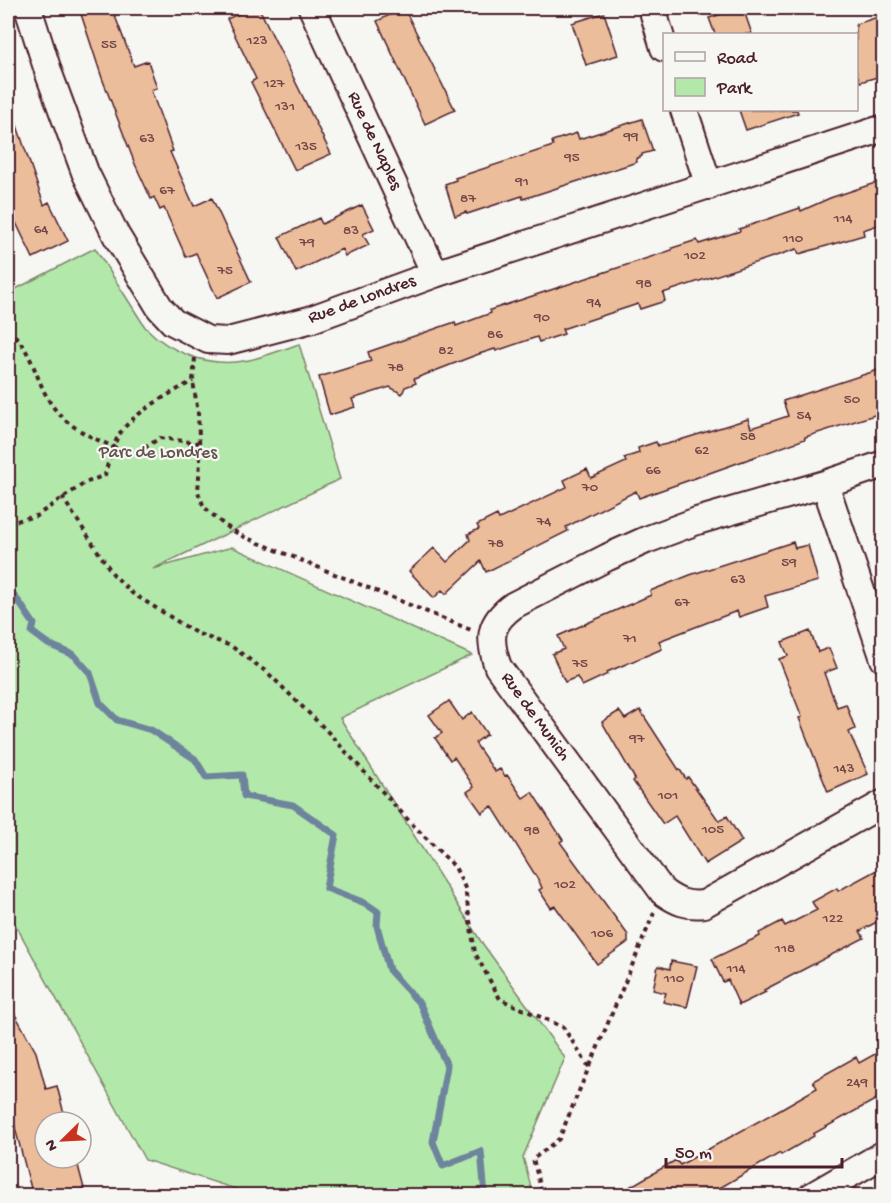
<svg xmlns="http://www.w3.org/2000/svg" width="891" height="1203" viewBox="0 0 891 1203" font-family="'Gochi Hand',sans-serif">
	<rect width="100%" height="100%" fill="#f6f6f2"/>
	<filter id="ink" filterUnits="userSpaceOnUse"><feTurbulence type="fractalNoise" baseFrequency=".0167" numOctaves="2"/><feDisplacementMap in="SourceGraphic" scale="12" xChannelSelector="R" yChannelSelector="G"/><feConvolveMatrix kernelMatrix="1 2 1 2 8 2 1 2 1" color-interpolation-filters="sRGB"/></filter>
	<g filter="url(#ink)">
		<!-- green -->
		<path fill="#b2e9ab" stroke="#7e846b" stroke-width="1.5" d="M95,248l50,79c25,26 63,40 99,34 18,-3 37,-11 55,-17l41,135 -187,90 79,-22 240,108 -132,63 140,222 85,118 -42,99 10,38h-279l-109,-35 -137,-249v-618z"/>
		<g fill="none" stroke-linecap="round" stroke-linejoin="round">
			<!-- stream -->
			<path stroke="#6e849c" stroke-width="7" d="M8,589l11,13 15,22 -2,8 16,12 26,11 16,18 10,30 17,17 34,10 44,29 11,18 36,-2 2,21 49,9 43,30 -10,53 39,15 13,9 -1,14 12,44 31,34 27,62 -14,76 10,24 38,-15 4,45"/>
		</g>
		<!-- building -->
		<path fill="#ebbd9b" stroke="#4a1f2b" stroke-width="1.5" d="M79,8h33l22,58 14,-5 9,27 -6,2 22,61 -3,1 24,54 18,-8 39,84 -34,16 -21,-45 -10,4 -22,-49 -4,2 -6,-13 -3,2 -16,-35 -33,-86z
			M251,8h8l72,146 -36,16 -44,-88 5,-3 -29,-60z
			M404,8l51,102 -30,14 -48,-103z
			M740,8h3l9,26h-37l-6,-16z
			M604,13l14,42 -32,10 -14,-42z
			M884,15v60l-24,7 -4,-12v-46z
			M8,105h2l34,100 5,-3 19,39 -35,17 -25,-52z
			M739,110h58l1,3 -52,17z
			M642,119l11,32 -11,3v2l-6,3 1,3 -114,37 -1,-3 -55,18 -1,-2 -11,4 -10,-32 11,-4 -1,-2 98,-32 -1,-5 25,-8 2,6z
			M884,180v43l-21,7 1,5 -65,19 -2,-5 -134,44 2,8 -25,8 -2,-5 -76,25 2,5 -25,8 -2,-5 -41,14 -1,-2 -19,6 -62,24 2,4 -11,4 -3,7 -12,-7 -38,12 3,8 -25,8 -11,-38 52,-16 -3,-9 87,-30 1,4 35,-13 -1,-3 182,-60v-2l25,-8 2,4 41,-13 -1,-2 61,-21 1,3 29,-13z
			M362,205l12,24 -11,5 6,11 -24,11 -3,-7 -46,23 -17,-35 40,-19 3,6z
			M884,368v44l-79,25v2l-166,59 -3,-7 -70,36 2,4 -82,41 -5,-11 -35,33 -4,-4 -8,8 -25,-27 25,-23 13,14 23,-22 -2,-6 11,-5 -2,-4 20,-10 2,4 68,-32 -3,-7 23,-11 4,9 35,-16 -2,-4 15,-5 -1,-5 18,-6 2,4 9,-2 81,-25 3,9 37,-12 -5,-15z
			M793,542l2,6 13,-3 10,36 -53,15 3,11 -29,10 -2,-6 -78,30 3,8 -55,23 1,2 -26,12 -5,-9 -12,5 -13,-28 12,-5 -6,-13 93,-41 -1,-4 40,-16z
			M810,631l8,21 11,-4 8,20 -13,5 13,34 9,-3 9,25 -6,3 19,42 -40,18 -29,-74 3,-1 -23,-58 9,-3 -6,-14z
			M449,701l13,19 10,-8 15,22 -12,9 20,29 5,-3 5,7 2,-1 16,23 9,-6 31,48 -3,2 68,93v7l-31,22 -42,-58 -4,2 -12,-18 3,-2 -3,-7 -47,-75 -10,7 -15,-21 7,-5 -20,-30 -4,3 -15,-22 7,-5 -13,-18z
			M640,710l39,60h1l6,9 2,-2 31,44 8,-5 15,25 -37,23 -30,-48 -12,8 -30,-43 2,-2 -33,-57 17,-11 6,8z
			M884,866v52l-24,13 4,7 -100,52 2,2 -27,13 -11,-25 -5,2 -11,-23 48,-23 -1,-3 23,-12 3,5 32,-16 -5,-8 25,-14 1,3z
			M671,961l26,5 -10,41 -24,-5 3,-9 -13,-3 5,-24 12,3z
			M8,1002l28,50 10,37 11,-3 7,28 -10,3 1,5h-10v36h31l10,38h-53l-25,-95z
			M884,1049v46l-71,39 1,2 -33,19 -1,-2 -74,43h-92l62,-36 4,5 97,-54 40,-23 -4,-7 43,-24 3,6z"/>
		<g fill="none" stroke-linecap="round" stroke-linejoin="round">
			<!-- minor casing -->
			<g stroke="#4a1f2b" stroke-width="30">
				<path id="minor" d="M28,8l21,66 36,98 31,63 44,73 13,14 35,18 20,1 81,-21 126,-46 449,-146
					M312,8l123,266
					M652,8l12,40
					M684,110l25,76
					M884,464l-59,20 -128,37 -51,19 -38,17 -94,48c-25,18 -26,33 -16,62l165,225c14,10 24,14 41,12l180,-101
					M825,484l59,175
					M812,1196l72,-42"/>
			</g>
			<!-- path -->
			<path stroke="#4a1f2b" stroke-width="4" stroke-dasharray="4.5 4.5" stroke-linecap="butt" d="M8,330c25,17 28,55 46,78 19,25 52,35 79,47l27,-17 39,5
				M195,358l-2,23 5,32 2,48 -2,31 6,15 20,18 18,11 229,94
				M62,497l51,77 19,19 64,40 35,13 37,27 58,57 85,93 44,44 10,21 10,65 25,46 63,28 26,40 -30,72 -26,20 10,37
				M8,523l28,-7 49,-33 20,-8c3,-13 7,-28 14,-40 12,-21 53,-43 74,-54
				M590,1066l64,-153"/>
			<!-- minor -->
			<use href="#minor" stroke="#f6f6f2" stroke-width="26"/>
		</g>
	</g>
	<g text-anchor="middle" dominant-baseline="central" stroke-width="4.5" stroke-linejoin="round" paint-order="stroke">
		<!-- number labels -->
		<g font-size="15" fill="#724647">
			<text x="257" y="41">123</text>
			<text x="109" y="45">55</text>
			<text x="274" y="84">127</text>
			<text x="285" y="107">131</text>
			<text x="631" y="137">99</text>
			<text x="147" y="139">63</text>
			<text x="306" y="147">135</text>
			<text x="572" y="158">95</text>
			<text x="522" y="182">91</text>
			<text x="167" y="191">67</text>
			<text x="468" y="199">87</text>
			<text x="843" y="219">114</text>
			<text x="41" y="230">64</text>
			<text x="351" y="231">83</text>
			<text x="793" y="239">110</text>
			<text x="307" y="243">79</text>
			<text x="695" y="256">102</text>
			<text x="225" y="271">75</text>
			<text x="644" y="284">98</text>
			<text x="594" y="303">94</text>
			<text x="542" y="318">90</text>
			<text x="495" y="335">86</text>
			<text x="446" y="351">82</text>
			<text x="396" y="368">78</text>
			<text x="852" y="400">50</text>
			<text x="804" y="416">54</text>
			<text x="748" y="437">58</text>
			<text x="702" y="451">62</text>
			<text x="653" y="471">66</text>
			<text x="590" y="488">70</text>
			<text x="544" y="522">74</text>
			<text x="496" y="544">78</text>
			<text x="789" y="563">59</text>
			<text x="738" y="580">63</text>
			<text x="682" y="603">67</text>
			<text x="630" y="639">71</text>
			<text x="580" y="664">75</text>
			<text x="637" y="739">97</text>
			<text x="844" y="769">143</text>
			<text x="668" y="796">101</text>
			<text x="713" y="830">105</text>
			<text x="532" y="831">98</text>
			<text x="565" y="885">102</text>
			<text x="833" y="919">122</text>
			<text x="602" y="934">106</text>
			<text x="785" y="949">118</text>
			<text x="736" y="969">114</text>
			<text x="674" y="979">110</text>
			<text x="857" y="1083">249</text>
		</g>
		<!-- street labels -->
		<g font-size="18" fill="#4a1f2b" stroke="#f6f6f2">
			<text transform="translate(374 141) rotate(65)">Rue de Naples</text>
			<text transform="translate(362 300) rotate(-20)">Rue de Londres</text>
			<text transform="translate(535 717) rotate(54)">Rue de Munich</text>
		</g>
		<!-- park labels -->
		<g font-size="18" fill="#64524b" stroke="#f6f6f2">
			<text x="158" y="453">Parc de Londres</text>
		</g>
	</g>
	<!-- margin -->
	<rect width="891" height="1203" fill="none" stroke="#f6f6f2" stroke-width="30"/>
	<rect x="15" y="15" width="861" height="1173" fill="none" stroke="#4a1f2b" stroke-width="2" filter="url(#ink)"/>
	<!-- legend -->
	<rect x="663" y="33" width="195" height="78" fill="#f6f6f2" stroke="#b1a0a2" stroke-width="1.5"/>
	<rect x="675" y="52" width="30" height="9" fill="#f6f6f2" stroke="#b1a0a2" stroke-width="1.5"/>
	<text x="717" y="63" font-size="18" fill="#4a1f2b">Road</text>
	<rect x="675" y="78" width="30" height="18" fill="#b2e9ab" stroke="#b1a0a2" stroke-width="1.5"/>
	<text x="717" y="93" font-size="18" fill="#4a1f2b">Park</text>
	<!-- north arrow -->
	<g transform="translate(63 1140) rotate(246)"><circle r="28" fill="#f6f6f2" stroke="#b1a0a2" stroke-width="1.5"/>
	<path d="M0-4.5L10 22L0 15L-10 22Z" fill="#c8321e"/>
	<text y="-9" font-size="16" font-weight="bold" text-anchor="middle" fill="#4a1f2b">N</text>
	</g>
	<!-- scale -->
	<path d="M666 1158v9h176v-9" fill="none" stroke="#4a1f2b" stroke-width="3"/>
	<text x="675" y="1158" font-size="18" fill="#4a1f2b" stroke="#f6f6f2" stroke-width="4.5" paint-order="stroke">50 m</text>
</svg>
